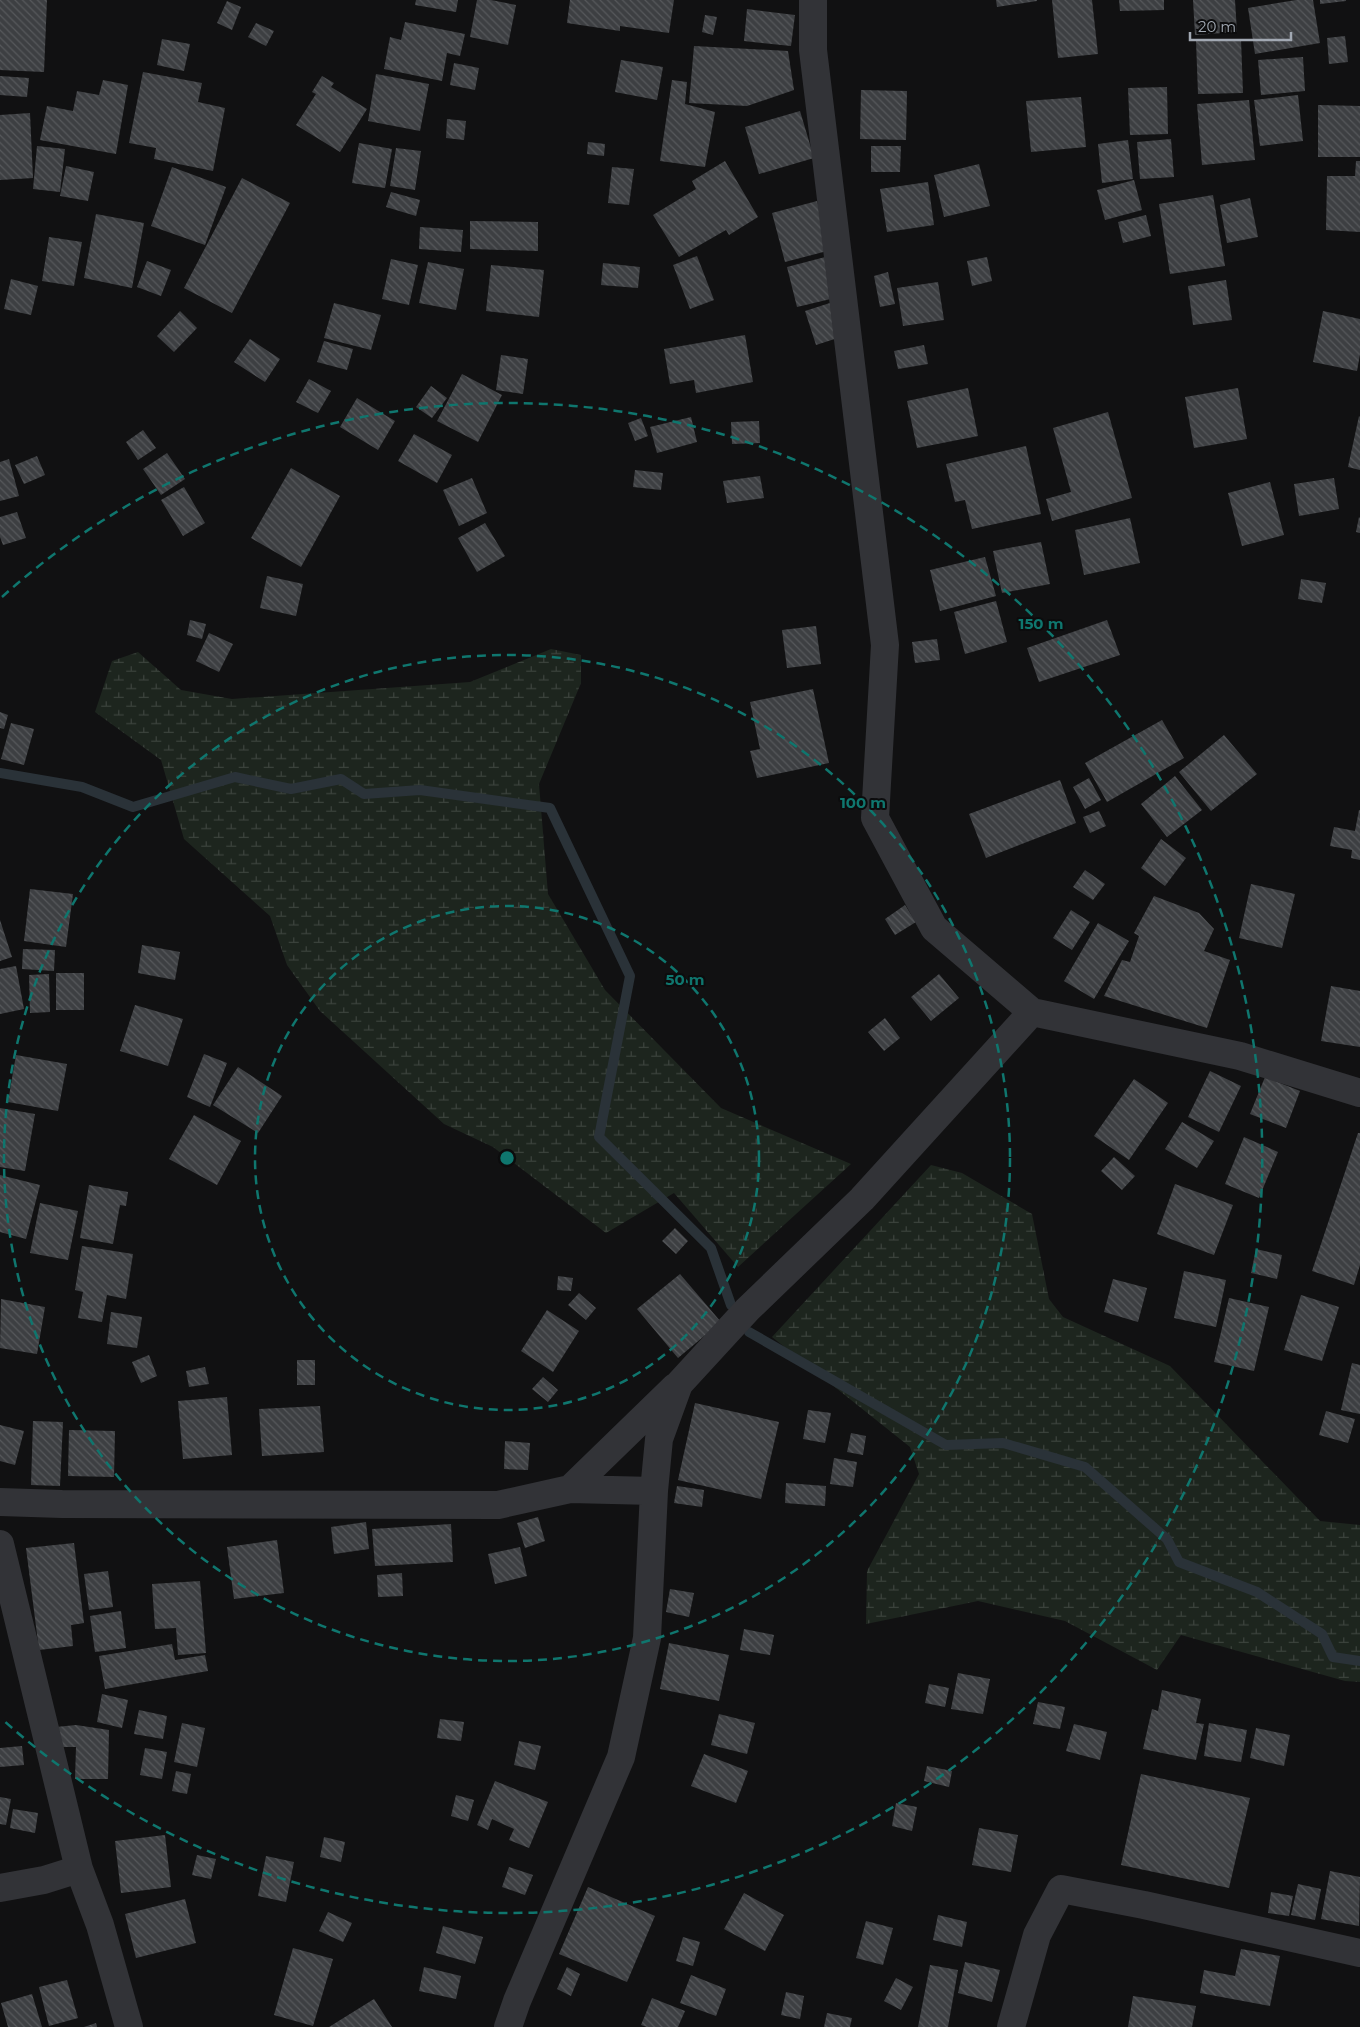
<svg xmlns="http://www.w3.org/2000/svg" width="1360" height="2027" viewBox="0 0 1360 2027" font-family="Montserrat,sans-serif">
	<defs>
		<pattern id="wetland-marsh" width="20" height="14" patternUnits="userSpaceOnUse" patternTransform="scale(1.25)"><rect width="20" height="14" fill="#1d251e"/><path d="M1 5h8M5 5V1M11 12h8M15 12V8" fill="none" stroke="#3b423c"/></pattern>
		<pattern id="building-back-hatch" width="6" height="6" patternUnits="userSpaceOnUse" patternTransform="scale(1.25)"><rect width="6" height="6" fill="#3d3f42"/><path d="M-1 5l2 2M0 0l6 6M5-1l2 2" fill="none" stroke="#56585b"/></pattern>
	</defs>
	<rect width="100%" height="100%" fill="#111112"/>
	<!-- wetland -->
	<path fill="url(#wetland-marsh)" d="M551,649l30,6v28l-42,101 9,110 57,96 116,118 130,56 -113,103 -64,-74 -68,40 -113,-86 -49,-23 -124,-113 -33,-46 -17,-49 -86,-77 -23,-79 -66,-48 17,-51 26,-9 43,38 51,9 238,-17z
		M931,1165l31,8 70,41 17,85 14,18 107,49 150,155 40,4v157l-15,-1 -164,-46 -24,35 -92,-49 -87,-20 -112,23 1,-53 52,-97 -9,-27 -138,-110z"/>
	<g fill="none" stroke-linecap="round" stroke-linejoin="round">
		<!-- stream -->
		<path stroke="#2a3238" stroke-width="10" d="M0,773l82,14 51,20 102,-30 56,12 50,-10 23,15 56,-4 130,18 80,168 -31,161 112,111 20,57
			M749,1332l197,113 57,-2 82,24 82,72 12,23 78,30 65,42 11,23 27,4"/>
	</g>
	<!-- building -->
	<path fill="url(#building-back-hatch)" d="M0,0h47l-3,72 -44,-2z
		M416,0h42l-2,12 -41,-7z
		M477,0h14l25,5 -8,40 -38,-8z
		M570,0h104l-5,33 -49,-7v5l-53,-8z
		M996,0h41v1l-40,6z
		M1052,0h40l6,54 -40,4z
		M1119,0h45v10l-44,1z
		M1193,0h42l2,32 -42,3z
		M1296,0h17l7,43 -65,11 -7,-46z
		M1320,0h26v1l-26,3z
		M227,1l14,6 -9,23 -15,-7z
		M747,9l48,6 -4,31 -47,-5z
		M705,15l12,2 -4,18 -11,-3z
		M405,22l60,12 -5,22 -13,-3 -5,28 -58,-12 6,-32 11,3z
		M256,23l18,8 -8,15 -18,-9z
		M1345,36l3,26 -19,2 -2,-26z
		M162,39l28,5 -6,27 -27,-6z
		M1241,39l2,54 -45,1 -2,-53z
		M694,46l94,5 6,39 -47,16 -58,-3z
		M1303,57l2,34 -44,4 -3,-35z
		M621,60l42,7 -6,33 -42,-8z
		M454,63l25,5 -4,22 -25,-5z
		M143,72l59,11 -4,19 27,6 -12,63 -59,-12 2,-11 -27,-5z
		M376,74l53,10 -9,47 -52,-10z
		M0,76l29,2 -2,19 -27,-2z
		M322,76l12,7 -3,4 36,22 -27,43 -44,-27 20,-31 -4,-2z
		M103,80l25,5 -12,69 -76,-14 7,-34 26,5 4,-20 22,4z
		M672,80l15,2 -2,22 30,8 -10,55 -45,-6z
		M1167,87l1,47 -38,1 -2,-47z
		M861,90l46,1 -1,49 -46,-1z
		M1298,95l5,46 -43,5 -6,-46z
		M1081,97l5,50 -55,5 -5,-51z
		M1249,100l6,60 -53,5 -5,-61z
		M1318,105l42,1v51h-42z
		M800,111l14,47 -55,16 -14,-47z
		M30,113l3,65 -33,2v-65z
		M447,119l19,2 -2,19 -18,-2z
		M1171,139l3,38 -34,2 -3,-37z
		M1128,140l5,39 -31,4 -4,-39z
		M588,142l17,2 -1,12 -17,-2z
		M359,143l33,6 -7,39 -33,-5z
		M37,146l28,3 -5,43 -27,-3z
		M871,146h30l-1,26h-29z
		M396,148l25,3 -6,39 -25,-4z
		M725,161l33,56 -29,18 -3,-5 -47,27 -26,-42 43,-26 -4,-8z
		M1356,161h4v71l-34,-2 1,-54h28z
		M979,164l11,42 -46,11 -10,-42z
		M66,166l28,6 -6,29 -28,-5z
		M172,167l54,20 -21,58 -54,-19z
		M612,167l22,2 -5,36 -21,-2z
		M242,178l48,25 -58,110 -48,-25z
		M1134,180l8,30 -37,10 -8,-30z
		M928,182l6,43 -47,7 -7,-43z
		M391,192l29,8 -4,16 -30,-9z
		M1213,195l12,71 -55,8 -11,-70z
		M1250,198l8,39 -31,6 -7,-38z
		M817,201l14,49 -46,12 -13,-49z
		M96,214l48,9 -12,65 -48,-10z
		M1146,215l5,21 -28,7 -5,-21z
		M470,221l68,1v29l-68,-2z
		M420,227l43,3 -2,22 -42,-3z
		M49,237l33,5 -8,44 -32,-5z
		M697,256l17,44 -24,9 -17,-44z
		M829,256l10,41 -42,10 -10,-40z
		M987,257l5,24 -20,5 -5,-25z
		M391,259l27,6 -9,40 -27,-6z
		M147,261l24,9 -10,26 -24,-9z
		M428,262l36,7 -8,41 -37,-7z
		M603,263l37,4 -2,21 -37,-3z
		M491,265l53,5 -5,47 -53,-6z
		M888,272l7,32 -15,3 -6,-31z
		M11,279l27,7 -7,29 -27,-6z
		M1226,280l6,40 -39,5 -5,-39z
		M938,282l6,38 -41,6 -6,-38z
		M833,302l11,34 -28,9 -11,-34z
		M334,303l47,12 -10,35 -47,-12z
		M180,311l17,17 -23,24 -17,-16z
		M1323,311l37,8v35l-3,17 -44,-9z
		M745,335l8,47 -57,11 -2,-13 -24,4 -6,-35z
		M250,339l30,20 -15,23 -31,-20z
		M324,341l29,8 -6,21 -30,-8z
		M924,345l4,19 -30,5 -4,-18z
		M501,355l27,4 -5,35 -27,-4z
		M462,374l40,21 -24,47 -41,-21z
		M309,379l22,12 -13,22 -22,-11z
		M431,386l16,12 -15,20 -16,-11z
		M968,388l10,48 -61,12 -10,-47z
		M1238,388l9,51 -53,9 -9,-51z
		M357,398l38,23 -17,29 -38,-23z
		M1108,412l24,86 -80,23 -6,-22 25,-7 -18,-64z
		M1359,416l1,1v53l-12,-3z
		M691,417l6,25 -40,11 -7,-26z
		M641,418l7,18 -13,5 -7,-18z
		M759,421l1,22 -28,1 -1,-22z
		M143,430l13,18 -18,12 -12,-18z
		M414,434l38,21 -15,28 -39,-22z
		M1026,446l15,68 -69,15 -7,-29 -10,2 -9,-38z
		M167,453l18,26 -24,16 -18,-26z
		M37,456l8,19 -21,9 -9,-19z
		M9,459l10,37 -19,5v-39z
		M291,468l49,28 -39,71 -50,-29z
		M635,470l28,3 -2,17 -28,-3z
		M760,476l4,22 -37,5 -4,-22z
		M472,478l15,35 -28,13 -16,-36z
		M1334,478l5,31 -40,7 -5,-32z
		M1270,482l14,53 -42,11 -14,-53z
		M184,487l21,36 -22,13 -22,-36z
		M17,512l9,26 -23,7 -3,-8v-20z
		M1359,517l1,1v15l-4,-1z
		M1130,518l10,45 -56,12 -9,-45z
		M485,523l20,33 -28,16 -19,-34z
		M1041,542l9,42 -48,9 -9,-42z
		M985,557l11,39 -56,15 -10,-41z
		M267,576l36,8 -7,32 -36,-8z
		M1301,579l25,4 -4,20 -24,-4z
		M996,601l11,41 -42,12 -11,-42z
		M190,620l16,4 -4,15 -15,-4z
		M1107,620l13,35 -81,27 -12,-34z
		M816,626l5,38 -34,4 -5,-38z
		M209,633l24,11 -14,28 -23,-11z
		M937,639l3,21 -25,3 -3,-21z
		M813,689l16,74 -72,15 -7,-27 10,-2 -10,-47z
		M0,712l8,3 -4,14 -4,-1z
		M1162,720l22,38 -77,44 -22,-39z
		M11,723l23,6 -10,36 -23,-6z
		M1224,735l33,39 -46,37 -32,-39z
		M1175,776l27,34 -35,27 -26,-33z
		M1089,778l12,22 -16,9 -12,-22z
		M1060,780l16,43 -90,35 -17,-44z
		M1359,810h1v50l-9,-2 1,-8 -22,-4 4,-19 21,4z
		M1099,811l7,15 -16,7 -7,-16z
		M1161,839l25,19 -21,28 -24,-18z
		M1085,870l20,14 -12,16 -20,-13z
		M1251,884l44,10 -13,54 -43,-10z
		M30,889l43,5 -7,53 -42,-6z
		M1154,896l45,17 15,16 -10,22 26,9 -23,68 -103,-32 18,-36 8,2 9,-26 -5,-3z
		M905,905l11,17 -21,13 -10,-16z
		M1071,910l19,12 -18,28 -19,-12z
		M0,920l12,37 -12,4z
		M1098,923l31,18 -35,58 -30,-18z
		M142,945l38,7 -5,28 -37,-7z
		M23,949l32,1 -1,21 -32,-2z
		M16,966l8,43 -24,5v-45z
		M56,973h28v37h-28z
		M49,974l1,38 -20,1 -1,-38z
		M939,974l20,24 -28,23 -20,-24z
		M1331,986l29,5v56l-39,-6z
		M135,1005l48,14 -15,47 -48,-15z
		M885,1018l15,20 -16,13 -16,-19z
		M204,1054l23,9 -17,44 -23,-10z
		M16,1055l51,9 -9,47 -50,-9z
		M238,1067l44,29 -24,37 -45,-28z
		M1210,1071l31,15 -22,46 -31,-15z
		M1265,1077l35,14 -14,37 -36,-14z
		M1134,1079l34,24 -39,57 -35,-24z
		M0,1108l35,6 -10,57 -25,-4z
		M194,1115l47,26 -24,44 -48,-26z
		M1182,1122l32,19 -17,27 -32,-19z
		M1358,1133h2v132l-6,20 -42,-14z
		M1244,1137l34,15 -19,46 -34,-14z
		M1114,1157l21,19 -13,14 -21,-19z
		M0,1175l40,10 -14,54 -26,-7z
		M1175,1184l58,21 -19,50 -57,-21z
		M89,1185l39,7 -2,14 -6,-1 -7,39 -33,-6z
		M40,1203l38,8 -10,49 -38,-7z
		M675,1228l13,13 -12,13 -14,-13z
		M82,1246l51,8 -7,45 -19,-4 -5,27 -24,-4 5,-26 -8,-2z
		M1256,1249l26,6 -5,24 -26,-6z
		M1184,1271l42,9 -10,47 -42,-9z
		M680,1274l41,48 -43,36 -41,-49z
		M558,1276l15,2 -2,13 -14,-1z
		M1113,1279l34,9 -9,34 -34,-10z
		M579,1293l17,15 -10,12 -18,-15z
		M1301,1295l38,12 -17,54 -38,-11z
		M1229,1298l40,9 -15,64 -40,-9z
		M1,1299l44,8 -8,47 -37,-6z
		M547,1310l32,21 -26,41 -32,-21z
		M111,1312l31,5 -5,31 -30,-4z
		M149,1355l8,21 -16,7 -9,-21z
		M297,1360h18v25h-18z
		M1352,1363l8,2v49l-19,-4z
		M205,1367l4,17 -20,3 -3,-16z
		M543,1377l15,13 -10,12 -16,-13z
		M227,1397l5,58 -49,4 -5,-58z
		M695,1403l84,19 -18,77 -83,-19z
		M320,1406l4,46 -62,4 -3,-47z
		M808,1410l23,3 -6,30 -22,-4z
		M1326,1411l29,8 -7,24 -29,-8z
		M33,1421l30,1 -3,64 -29,-1z
		M0,1425l24,6 -9,34 -15,-4z
		M69,1430l46,1 -1,46 -46,-1z
		M851,1433l15,3 -3,19 -16,-3z
		M505,1441l25,2 -2,27 -24,-1z
		M834,1458l23,4 -4,25 -23,-3z
		M786,1483l40,3 -1,20 -40,-3z
		M677,1486l27,4 -2,17 -28,-4z
		M538,1517l7,24 -20,7 -8,-25z
		M366,1522l3,27 -35,5 -3,-27z
		M451,1524l2,38 -78,4 -3,-37z
		M277,1540l7,53 -50,6 -7,-52z
		M74,1543l10,80 -13,2 2,21 -34,4 -13,-102z
		M520,1547l7,29 -32,8 -7,-30z
		M108,1571l5,36 -24,3 -5,-36z
		M402,1573l1,23 -25,1 -1,-22z
		M200,1581l6,72 -28,2 -2,-27 -21,1 -3,-45z
		M670,1589l24,4 -5,24 -23,-5z
		M121,1611l5,37 -31,4 -5,-36z
		M744,1629l30,6 -4,20 -30,-5z
		M669,1643l60,12 -10,46 -59,-12z
		M172,1644l3,16 30,-5 3,16 -103,18 -6,-33z
		M958,1673l32,6 -7,35 -32,-5z
		M929,1684l20,4 -4,19 -20,-4z
		M1162,1690l39,9 -5,24 8,1 -8,36 -53,-11 9,-40 6,2z
		M102,1694l26,6 -6,28 -25,-6z
		M1038,1702l27,5 -5,22 -27,-5z
		M139,1710l28,6 -4,23 -29,-5z
		M719,1714l36,9 -8,31 -36,-9z
		M440,1719l24,3 -3,19 -24,-3z
		M182,1723l23,5 -8,39 -23,-5z
		M1209,1723l38,7 -6,32 -37,-6z
		M1074,1724l33,8 -7,28 -34,-9z
		M76,1725l33,5 -1,49h-33l1,-32h-19l-1,-20z
		M1256,1728l34,7 -6,31 -34,-8z
		M519,1741l22,5 -6,24 -21,-5z
		M22,1746l2,19 -24,2v-19z
		M145,1748l22,4 -5,27 -22,-4z
		M704,1754l44,17 -12,32 -45,-17z
		M927,1766l25,5 -3,16 -25,-6z
		M176,1771l15,3 -4,20 -15,-3z
		M1141,1774l109,24 -21,90 -108,-23z
		M495,1781l53,21 -19,46 -20,-8 5,-11 -22,-10 -4,11 -11,-5z
		M456,1795l18,5 -6,21 -17,-5z
		M0,1797l11,2 -5,26 -6,-1z
		M896,1803l21,4 -5,24 -20,-5z
		M13,1809l25,4 -3,20 -25,-5z
		M979,1828l39,7 -7,37 -39,-7z
		M165,1835l6,52 -50,6 -6,-52z
		M324,1837l21,5 -4,20 -21,-5z
		M197,1855l19,4 -5,20 -19,-4z
		M266,1856l28,6 -8,40 -28,-6z
		M509,1867l24,8 -8,20 -23,-8z
		M1330,1871l30,6 -1,49 -38,-7z
		M1298,1884l23,5 -6,31 -24,-5z
		M588,1887l67,29 -28,66 -68,-28z
		M1271,1892l22,4 -4,20 -21,-3z
		M744,1893l40,22 -19,36 -41,-22z
		M185,1899l11,44 -60,15 -11,-44z
		M328,1912l24,11 -9,19 -24,-11z
		M938,1915l29,7 -5,25 -29,-7z
		M866,1921l27,7 -10,37 -27,-7z
		M443,1926l40,11 -8,27 -39,-11z
		M683,1937l17,5 -7,24 -17,-5z
		M293,1948l40,11 -20,67 -39,-11z
		M1241,1949l39,7 -10,50 -70,-13 4,-23 31,6z
		M965,1962l35,8 -8,32 -34,-9z
		M930,1965l28,5 -10,57h-30z
		M424,1967l37,9 -5,23 -37,-8z
		M567,1967l13,7 -9,22 -14,-7z
		M691,1975l35,14 -10,27 -36,-13z
		M896,1978l17,9 -12,23 -17,-9z
		M67,1980l11,38 -29,8 -10,-39z
		M786,1992l18,4 -4,23 -19,-4z
		M32,1994l10,33h-34l-7,-24z
		M1133,1996l63,10 -4,21h-64z
		M652,1998l33,13 -7,16h-31l-6,-2z
		M374,1999l18,28h-63z
		M827,2013l25,5 -2,9h-26z
		M96,2023l1,4h-13z"/>
	<g fill="none" stroke-linecap="round" stroke-linejoin="round">
		<!-- minor -->
		<path stroke="#323337" stroke-width="28" d="M1032,1012l208,44 120,37
			M570,1489l105,-102
			M0,1502l62,2 436,1 72,-16 84,2
			M0,1544l79,325 21,56 29,102
			M0,1888l44,-8 35,-11
			M508,2027l9,-26 104,-244 26,-119 7,-147 5,-52 20,-55 68,-74 115,-111 170,-187 -98,-84 -59,-110 10,-173 -72,-595v-50
			M1011,2027l26,-92 24,-46 83,16 216,48"/>
	</g>
	<!-- distance rings -->
	<g fill="none" stroke="#0f766e" stroke-width="2.5" stroke-dasharray="9 6">
		<circle cx="507" cy="1158" r="252"/>
		<circle cx="507" cy="1158" r="503"/>
		<path d="M2 597A755 755 0 1 1 2 1719"/>
	</g>
	<circle cx="507" cy="1158" r="8" fill="#0f766e" stroke="#0c0c0d" stroke-width="2.5"/>
	<g font-size="15" text-anchor="middle" font-weight="bold" fill="#0f766e" stroke="#0c0c0d" stroke-width="4" stroke-linejoin="round" paint-order="stroke">
		<text x="1041" y="629">150 m</text>
		<text x="863" y="808">100 m</text>
		<text x="685" y="985">50 m</text>
	</g>
	<!-- scale -->
	<path d="M1190 32v8h101v-8" fill="none" stroke="#a2a9b3" stroke-width="2.5"/>
	<text x="1198" y="32" font-size="15" fill="#a2a9b3" stroke="#0c0c0d" stroke-width="4" paint-order="stroke">20 m</text>
</svg>
